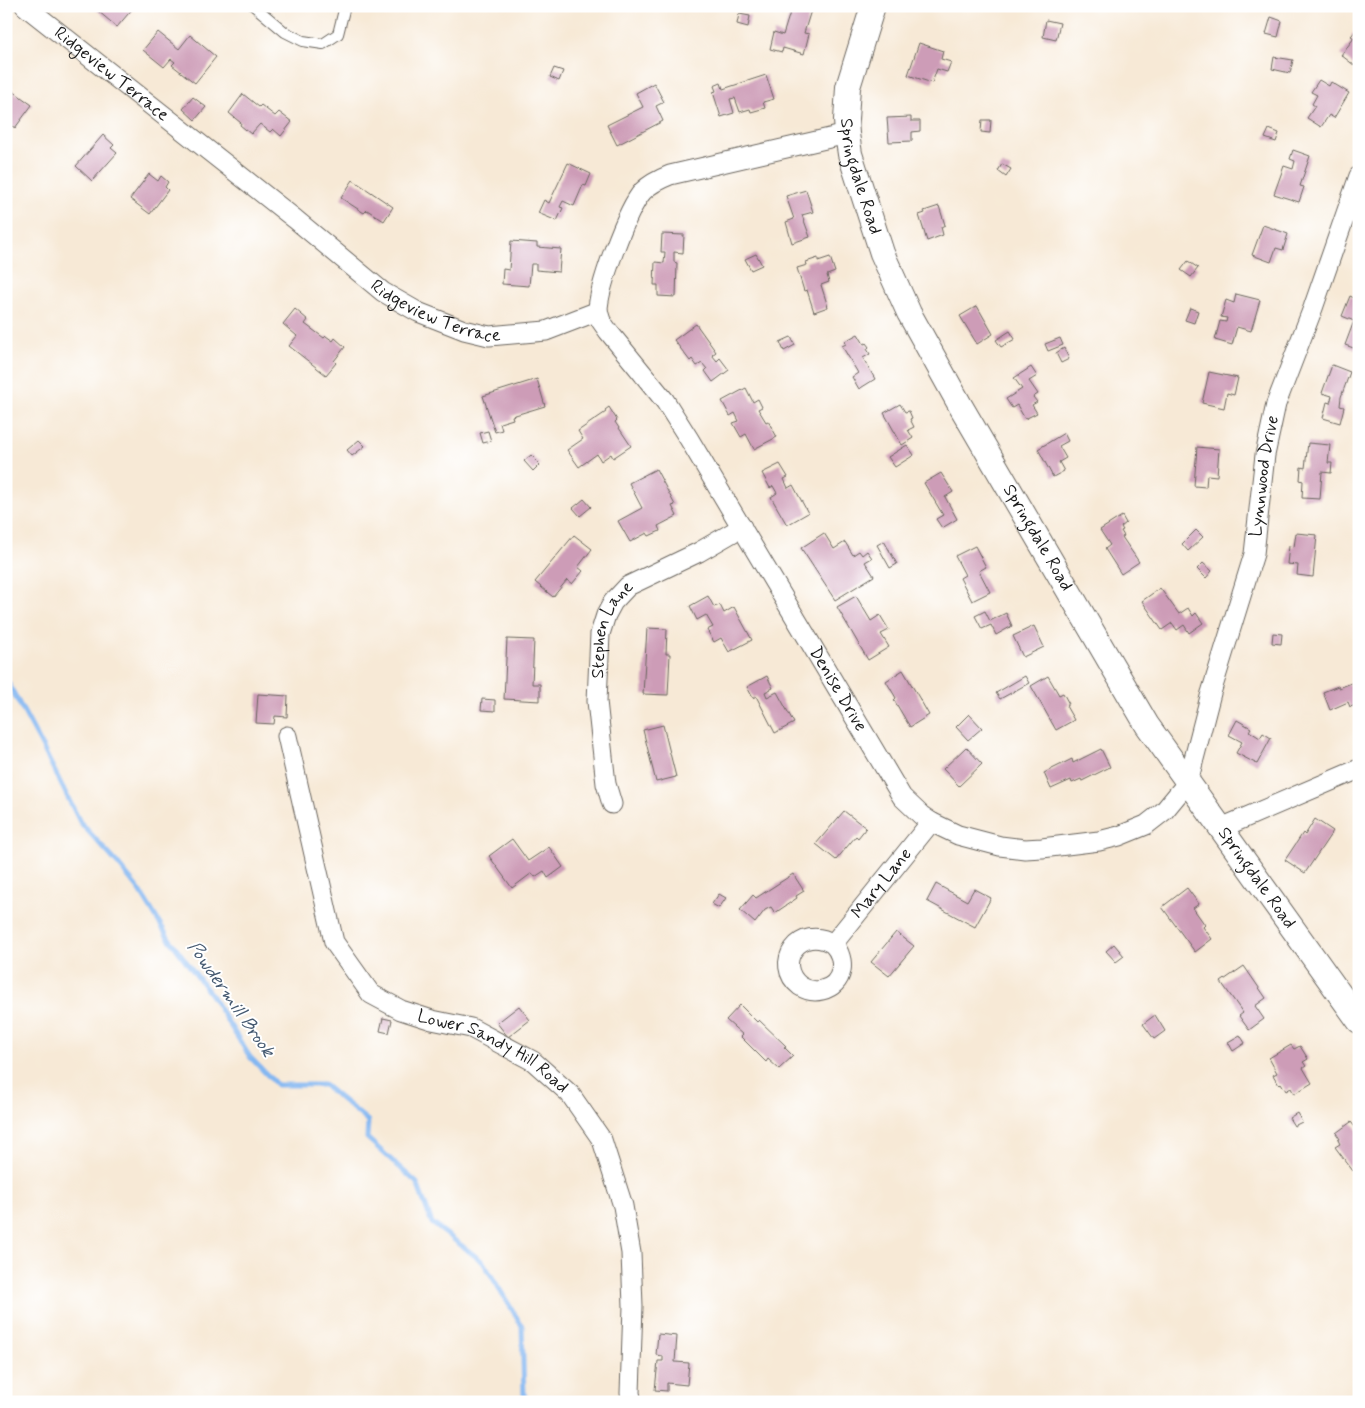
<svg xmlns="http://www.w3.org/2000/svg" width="1365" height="1408" viewBox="0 0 1365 1408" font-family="Mynerve,sans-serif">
	<rect width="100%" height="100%" fill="#fff"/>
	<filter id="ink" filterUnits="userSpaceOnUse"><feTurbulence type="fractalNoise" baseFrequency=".02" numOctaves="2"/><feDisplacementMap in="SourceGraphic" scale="10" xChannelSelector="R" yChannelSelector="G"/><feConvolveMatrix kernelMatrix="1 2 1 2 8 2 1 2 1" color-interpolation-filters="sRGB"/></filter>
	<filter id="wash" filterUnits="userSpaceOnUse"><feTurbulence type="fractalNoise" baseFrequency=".0096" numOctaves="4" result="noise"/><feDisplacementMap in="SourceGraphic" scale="20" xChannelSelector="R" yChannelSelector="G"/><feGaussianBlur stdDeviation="1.12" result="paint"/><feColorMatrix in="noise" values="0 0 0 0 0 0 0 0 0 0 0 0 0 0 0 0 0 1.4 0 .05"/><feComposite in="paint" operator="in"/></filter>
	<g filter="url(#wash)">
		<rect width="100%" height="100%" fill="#f7e9d6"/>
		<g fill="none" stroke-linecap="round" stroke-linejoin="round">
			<!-- stream -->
			<path stroke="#84b7f1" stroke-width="5" d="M6,679l34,63 40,80 38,42 22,27 28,46 43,58 39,62 27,28h47l44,36 -1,17 50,45 15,40 51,39 39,64 2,68 3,8"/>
		</g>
		<g id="blocks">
			<!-- building -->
			<path fill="#cd9cb7" d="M92,6h41l1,1 -17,20z
				M792,6l20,1 -8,26 5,1 -5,20 -21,-6 -1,4 -12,-3 4,-17 9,3z
				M739,14l11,2 -2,11 -11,-3z
				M1271,17l11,4 -4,16 -12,-3z
				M1046,20l14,3 -4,17 -13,-3z
				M1359,27v42l-18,-14 13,-17 -3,-2z
				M158,32l21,17 11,-14 26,22 -21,26 -23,-18 3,-3 -4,-3 -7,8 -21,-17z
				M919,43l24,8 -2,8 10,3 -4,10 -10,-3 -5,14 -24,-8z
				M1274,57l19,3 -3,13 -18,-4z
				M554,68l9,3 -4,10 -9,-4z
				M766,75l8,24 -11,3 2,6 -14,4 -1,-3 -10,3 -5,-14 -5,1 4,14 -13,4 -8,-25 3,-1 -2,-5 7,-3 2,6z
				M1319,80l10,6 2,-4 18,11 -15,25 -5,-3 -8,12 -14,-9 8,-12 -3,-2 5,-9 -6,-3z
				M654,83l10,19 -8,4 7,15 -46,24 -10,-20 36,-18 -7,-14z
				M6,86l26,19 -17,23 -6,-4 -3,4z
				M243,94l16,13 2,-2 14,11 4,-4 13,10 -11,14 -8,-7 -3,3 -10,-8 -9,10 -11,-9 1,-2 -12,-10z
				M193,97l13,10 -11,13 -12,-11z
				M911,117v4h9v10l-8,1v9l-23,1 -2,-24z
				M982,120h9l-1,13 -9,-1z
				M1269,129l10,4 -3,9 -11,-4z
				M103,135l11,10 -3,3 6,5 -25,28 -16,-15z
				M1293,150l17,6 -10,30 4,1 -5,15 -25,-8 10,-28 9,3 2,-8 -5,-2z
				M568,163l23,11 -5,12 -3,-1 -9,21 -11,-5 -3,6 3,1 -6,13 -19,-8 6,-13 5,3z
				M1002,164l9,5 -5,8 -8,-6z
				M149,174l9,7 3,-5 7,6 -3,5 3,3 -18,24 -20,-15z
				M353,180l40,27 -9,14 -17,-11 -3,3 -23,-15z
				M806,190l7,22 -11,3 8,22 -18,6 -6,-21 8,-3 -8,-23z
				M939,206l6,19 -4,2 2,8 -16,6 -8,-26 6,-2 -1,-2z
				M1263,225l25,9 -5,16 -7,-2 -5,14 -19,-7z
				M662,234l22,1 -1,18 -9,-1v10l3,1 -1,34 -18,-1v-11h-4l1,-23 9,1 1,-11h-4z
				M511,241l26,2v4l24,2 -2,23 -23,-2v-6h-5l-2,22 -27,-2 1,-15 6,1z
				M756,254l6,11 -11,5 -6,-11z
				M830,257l5,15 -8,3 2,7 -8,3 7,22 -14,5 -7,-22 -3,1 -7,-23 10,-3 -1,-3 12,-4v3z
				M1188,261l10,7 -7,9 -10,-7z
				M1359,293v57l-14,-5 9,-24 -12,-5 8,-20 6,3z
				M1236,294l24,6 -9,31 -14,-4 -5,18 -17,-5 5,-19 6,1 1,-4 -6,-1 5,-17 8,3z
				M977,306l16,28 -16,10 -17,-28z
				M1190,308l8,3 -4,12 -9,-3z
				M295,309l13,11 -3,4 19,14 2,-2 7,5 2,-3 10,9 -11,14 2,2 -10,12 -37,-29 8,-10 -14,-12z
				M696,324l20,28 -4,3 5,6 3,-3 9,12 -16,12 -8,-11 2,-2 -5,-6 -5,3 -5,-7 -2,2 -16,-21z
				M1010,331l5,8 -14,8 -5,-7z
				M858,334l6,10 2,-1 3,4 -2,2 3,5 -7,4 12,21 -16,10 -7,-12 6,-4 -16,-27 4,-2 -1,-3z
				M791,337l4,8 -11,6 -4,-9z
				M1060,338l3,7 -15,6 -3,-7z
				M1064,348l5,11 -8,4 -5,-10z
				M1332,365l18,7 -9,25 -1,9 4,1 -4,16 -17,-5 4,-16 3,1 2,-7 -10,-3z
				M1031,367l6,9 -8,5 9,13 -5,3 4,5 -5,3 5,8 -12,6 -8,-14 -5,3 -6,-9 16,-10 -8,-11z
				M1209,372l29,6 -4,17 -7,-2 -3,15 -22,-5z
				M537,379l8,27 -33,10 1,3 -13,4 2,7 -7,2 -12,-36z
				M746,388l7,14 5,-3 4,8 -4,2 8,13 2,-1 9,16 -23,12 -8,-15 -5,3 -8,-14 6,-2 -4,-8 -5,3 -8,-15z
				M900,404l5,8 4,-1 3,7 -2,1 4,8 -6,3 5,8 -11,7 -18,-32z
				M609,407l8,13 -2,2 16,24 -18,12 -2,-4 -10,7 -4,-7 -18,13 -12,-17 16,-11 -5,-8 28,-19 -1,-2z
				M488,431l3,10 -8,2 -3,-10z
				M1064,433l4,8 -9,5 7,12 -7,4 5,9 -11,6 -15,-28z
				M359,440l6,6 -13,10 -5,-6z
				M1308,443l22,2 -2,18h4l-1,10 -9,-1 -2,27 -18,-1 1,-17 -3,-1 1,-13 4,1z
				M907,445l7,10 -19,12 -7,-10z
				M1197,447l22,2 -2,27 -10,-1 -1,12 -12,-1z
				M531,455l9,9 -7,7 -9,-10z
				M780,464l8,13 -4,2 4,9 5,-3 15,28 -21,12 -16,-28 6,-4 -4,-7 -3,2 -8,-15z
				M656,469l19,36 -3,1 5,10 -19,10 2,5 -11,5 -2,-3 -17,9 -12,-21 24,-13 -13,-25z
				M941,473l12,19 -8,5 12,22 -15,9 -6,-9 7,-4 -19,-32z
				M584,499l7,8 -11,9 -7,-8z
				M1122,516l4,7 -5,4 2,3 -2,1 3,5 -2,1 17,25 -18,12 -16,-25 5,-4 -10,-15z
				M1196,530l7,7 -15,14 -6,-7z
				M824,533l10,16 11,-7 8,13 6,-4 3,4 5,-4 5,7 -7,4 9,14 -39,24 -34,-52z
				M1296,533l21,2 -4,42 -16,-2 1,-10 -11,-1 2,-18 5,1z
				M574,535l18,14 -14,18 5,4 -11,13 -5,-4 -14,17 -18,-15z
				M884,541l13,23 -7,4 -13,-23z
				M975,546l11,21 -7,4 11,21 -18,9 -12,-23 5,-3 -10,-19z
				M1203,563l9,8 -6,7 -9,-9z
				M1160,588l19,26 9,-6 5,8 3,-3 7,10 -14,10 -5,-8 -7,5 -5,-7 -10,7 -20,-29z
				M708,596l6,11 6,-2 4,8 10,-6 18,33 -23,12 -8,-14 -7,4 -7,-12 6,-3 -7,-12 -9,5 -7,-14z
				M856,596l15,25 9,-6 9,15 -8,4 8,13 -21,13 -31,-53z
				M985,611l5,10 16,-8 6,13 -16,9 -5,-10 -9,4 -7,-13z
				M1034,626l10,21 -21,10 -10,-21z
				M647,628l20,1 -1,25h4l-2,41 -25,-1z
				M1273,633l9,1 -1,10 -9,-1z
				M507,639l27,1 -2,44h8v17l-36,-2z
				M903,670l26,45 -19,12 -16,-27 2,-2 -10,-17z
				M767,676l6,12 -8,4 2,5 10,-5 17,31 -19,10 -19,-37 -3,2 -6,-11z
				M1025,676l4,7 -29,16 -4,-6z
				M1048,676l11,19 4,-2 6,11 -3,2 8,14 -18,10 -25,-44z
				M1359,680v24l-9,3 -2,-5 -18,8 -7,-18 15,-6 1,2z
				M258,694l30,2 -1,21 -12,-1 -1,8 -18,-1z
				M482,699l13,1v11l-14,-1z
				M969,714l13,14 -14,12 -12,-13z
				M1237,720l14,8 -2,3 11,7 3,-5 8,5 -14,26 -21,-11 6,-11 -13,-7z
				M663,725l13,52 -20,5 -13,-52z
				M966,747l16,17 -23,22 -16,-17z
				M1101,749l9,18 -28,14 -1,-2 -9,4 -1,-3 -20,9 -7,-16 28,-14 1,4z
				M844,811l22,17 -8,10 -2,-2 -20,24 -20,-16z
				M1315,819l18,12 -28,42 -20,-13 18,-27 2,2z
				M512,839l16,22 21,-14 14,20 -15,11 -4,-7 -9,6 -3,-4 -20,15 -23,-32z
				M793,874l11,17 -8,5 1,2 -22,15 -4,-6 -6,3 -10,13 -15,-13 13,-15 3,3z
				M936,884l31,17 7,-12 17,9 -16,29 -48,-26z
				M1187,888l12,16 -6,4 12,17 -2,2 9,12 -17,13 -33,-45z
				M719,894l7,4 -7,10 -7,-4z
				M896,932l18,14 -25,30 -18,-14z
				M1114,944l10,12 -8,6 -10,-11z
				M1244,966l22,32 -11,8 9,13 -15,11 -10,-14 4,-3 -22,-31z
				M740,1005l17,17 2,-2 27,26 -2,1 9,9 -14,13 -11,-10 -2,3 -25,-25 2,-2 -17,-15z
				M519,1006l11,14 -22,17 -11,-14z
				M1155,1015l10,16 -11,8 -11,-15z
				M383,1018l9,2 -3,13 -9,-2z
				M1240,1035l5,8 -12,8 -5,-9z
				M1291,1045l3,4 6,-3 8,13 -5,3 3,4 -3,2 9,15 -18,11 -3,-6 -5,3 -5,-8 -2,2 -6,-10 4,-2 -8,-15z
				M1297,1113l5,9 -8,4 -5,-8z
				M1351,1122l8,10v35l-6,4 -18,-24 5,-3 -2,-4 2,-1 -4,-6z
				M658,1334l19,2 -2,26 14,1 -2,22 -20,-2v8l-12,-1 3,-29h5v-5l-7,-1z"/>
		</g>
	</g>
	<g filter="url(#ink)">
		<use href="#blocks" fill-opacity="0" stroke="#69645d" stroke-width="1"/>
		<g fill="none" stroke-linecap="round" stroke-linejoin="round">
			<!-- service casing -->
			<g stroke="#69645d" stroke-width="12">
				<path id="service" d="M254,6l31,26 18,9 20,3 15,-10 7,-28"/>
			</g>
			<!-- minor casing -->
			<g stroke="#69645d" stroke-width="21">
				<g id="minor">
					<path id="s1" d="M25,6l270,213 88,73 35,20 46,18 25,6 57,-5 52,-20c0,-23 29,-102 45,-120 8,-8 17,-12 27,-16l177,-41"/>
					<path id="s2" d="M598,311l3,10 7,10 57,70 24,38 213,358 19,18 10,7 27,13 42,11 25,3 17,-1 57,-7 20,-5 27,-11 18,-14 24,-29 23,-89 43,-139 11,-99 11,-51 37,-96 46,-132"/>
					<path id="s3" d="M287,736l47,206 37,52 30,16 31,10 39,8 62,33 37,33 32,46 21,66 8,47 2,53 -3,87 2,9"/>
					<path id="s4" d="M612,804l-6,-20 -9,-83 3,-67 6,-19 7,-13 15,-16 71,-34 43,-25"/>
					<path d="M1221,828l138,-59"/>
					<path id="s5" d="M833,944c14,15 11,41 -11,46 -8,2 -16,0 -22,-4 -28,-22 0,-63 33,-42l98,-122"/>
				</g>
			</g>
			<!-- tertiary casing -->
			<g stroke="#69645d" stroke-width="26">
				<g id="tertiary">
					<path id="s6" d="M873,6l-25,81 -2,33 1,14 3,20 32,99 27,60 51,92 187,320 212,296"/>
				</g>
			</g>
			<!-- service -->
			<use href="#service" stroke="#fff" stroke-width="10"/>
			<!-- minor -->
			<use href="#minor" stroke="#fff" stroke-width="19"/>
			<!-- tertiary -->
			<use href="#tertiary" stroke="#fff" stroke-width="24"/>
		</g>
	</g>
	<g text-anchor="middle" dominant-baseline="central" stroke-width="4" stroke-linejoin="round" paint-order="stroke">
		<!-- street labels -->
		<g font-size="18" fill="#1c1c1c" stroke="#fff">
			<text stroke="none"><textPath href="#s1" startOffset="110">Ridgeview Terrace</textPath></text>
			<text stroke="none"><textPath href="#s6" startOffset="176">Springdale Road</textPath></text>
			<text stroke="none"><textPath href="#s1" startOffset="515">Ridgeview Terrace</textPath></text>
			<text stroke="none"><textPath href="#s2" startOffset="1212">Lynnwood Drive</textPath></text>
			<text stroke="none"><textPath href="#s6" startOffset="581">Springdale Road</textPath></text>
			<text stroke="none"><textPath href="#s4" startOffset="179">Stephen Lane</textPath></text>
			<text stroke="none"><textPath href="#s2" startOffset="449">Denise Drive</textPath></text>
			<text stroke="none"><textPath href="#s6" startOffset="986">Springdale Road</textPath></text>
			<text stroke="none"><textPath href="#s5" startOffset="244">Mary Lane</textPath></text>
			<text stroke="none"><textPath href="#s3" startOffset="411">Lower Sandy Hill Road</textPath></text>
		</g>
		<!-- water labels -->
		<g font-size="19" font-style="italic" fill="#465a71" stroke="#fff">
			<text transform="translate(231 999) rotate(55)">Powdermill Brook</text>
		</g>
	</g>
	<!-- margin -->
	<rect width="1365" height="1408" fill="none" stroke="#fff" stroke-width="25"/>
</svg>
